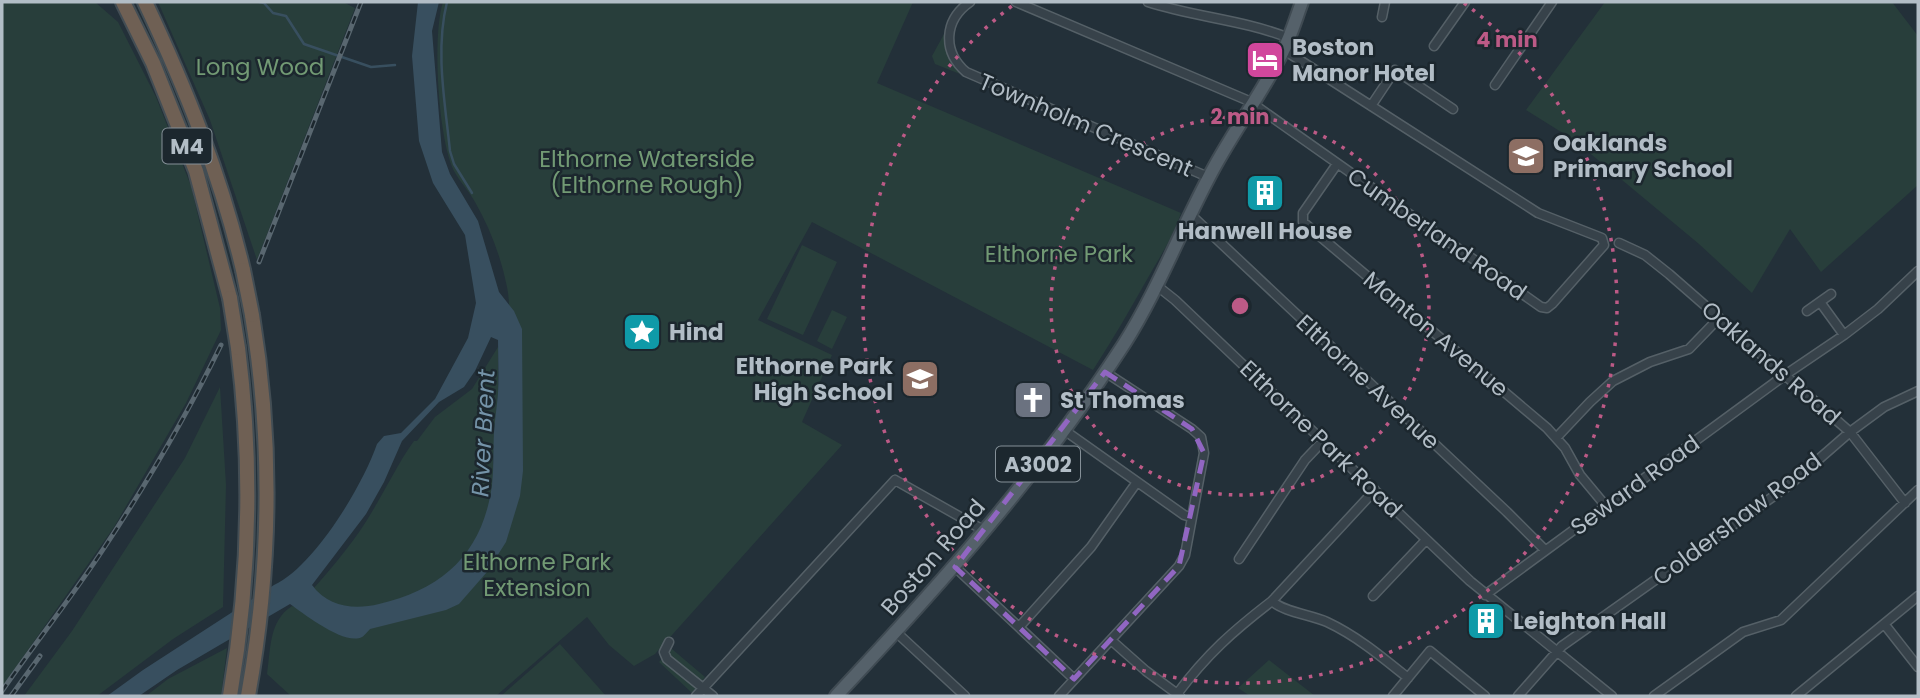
<svg xmlns="http://www.w3.org/2000/svg" width="1920" height="698" viewBox="0 0 1920 698" font-family="Poppins,sans-serif">
<style>
.green{fill:#283e3b}
.water{fill:#384f5f;fill-rule:evenodd}
.lines{fill:none;stroke-linecap:round;stroke-linejoin:round}
.stream{stroke:#384f5f;stroke-width:2.5}
.minor-casing{stroke:#556067;stroke-width:11}
.primary-casing{stroke:#404b53;stroke-width:16}
.motorway-casing{stroke:#424d54;stroke-width:18}
.minor{stroke:#37424a;stroke-width:8}
.primary{stroke:#55616a;stroke-width:12}
.motorway{stroke:#6f6054;stroke-width:14}
.rail-casing{stroke:#596770;stroke-width:5}
.rail{stroke:#1c272e;stroke-width:2.5;stroke-dasharray:8;stroke-linecap:butt}
.motorway-bridge-casing{stroke:#424d54;stroke-width:18;stroke-linecap:butt}
.motorway-bridge{stroke:#6f6054;stroke-width:14}
.marked{fill:none;stroke:#9166c2;stroke-width:5;stroke-dasharray:14 9;stroke-linejoin:round}
.ring{fill:none;stroke:#bc5a86;stroke-width:3.5;stroke-dasharray:3.5 7}
.labels{text-anchor:middle;dominant-baseline:central;stroke-width:5;stroke-linejoin:round;paint-order:stroke}
.shield{fill:#1c272e;stroke:#859098;stroke-width:2}
.shield-label{font-size:21px;font-weight:bold;fill:#b2bdc6}
.poi-label{font-size:23px;font-weight:bold;fill:#b2bdc6;stroke:#1c272e;text-anchor:start}
.park-label{font-size:23px;fill:#729a74;stroke:#1c272e}
.street-label{font-size:23px;fill:#b2bdc6;stroke:#1c272e}
.water-label{font-size:24px;font-style:italic;fill:#7493a8;stroke:#1c272e}
.centre{fill:#bc5a86;stroke:#1c272e;stroke-width:3.5}
.ring-label{font-size:21px;text-anchor:middle;font-weight:bold;fill:#bc5a86;stroke:#1c272e;stroke-width:5;stroke-linejoin:round;paint-order:stroke}
</style>
<rect width="100%" height="100%" fill="#233039"/>
<path class="green" d="M2,2H95L118,22L156,97L191,186L220,308L221,330L186,403L114,527L2,687Z
M158,2H343L355,8L257,260L210,120Z
M443,2H913L877,83L1181,213C1172,239 1162,253 1149,276C1131,308 1113,339 1093,370L812,222L758,320L832,355L802,422L842,445L655,654L634,666L609,645L587,617L496,696H291L267,674C271,647 269,621 292,606L295,607L316,590L314,588C335,564 357,538 373,510C387,487 398,463 414,441H417L435,417L472,389L498,347V394L493,464L508,469C508,428 508,387 508,345C508,327 511,305 507,287C501,257 490,228 475,202C469,191 460,182 454,171C438,139 432,35 443,2Z
M1605,2H1892L1918,36V185L1821,272L1790,229L1752,293L1699,244L1574,140L1526,110Z
M944,34C945,50 949,61 960,74L935,64L932,56Z
M802,245L837,262L803,335L767,319Z
M832,310L847,317L832,349L817,341Z
M220,387L226,485L223,607L173,639L97,696H24L72,631L185,458Z
M560,644L606,696H501Z
M227,648L221,696H146L168,679Z
M672,649L705,677L692,693L659,662Z
M1269,660L1315,696H1250L1238,688Z"/>
<path class="water" d="M418,2H439L432,31L442,152L450,174L478,221L499,292L514,311L522,329L523,471L520,496L506,542L487,572L459,604L446,610L370,629C369,630 363,637 362,637C345,646 304,614 290,604L177,670L139,696H107L143,670L274,585C314,567 363,485 377,444L384,436L401,433L435,399L468,338L476,303L465,235L433,183L419,141L412,56ZM491,337L498,340C498,358 499,376 498,393C497,406 495,418 494,431C493,449 494,467 492,485C483,552 444,589 379,604C354,610 328,607 312,585L366,514L384,482L402,441L439,402L464,387L475,371Z"/>
<g class="lines">
<path class="stream" d="M259,2L264,3L273,13L286,16L304,44L371,67L395,65
M447,2C435,50 445,102 450,151L454,164L472,193"/>
<g class="minor-casing">
<path id="minor" d="M970,2C944,20 942,51 966,72L1208,177
M1016,2L1249,101L1541,307L1547,308L1552,304L1604,245L1602,238L1538,213L1284,50
M1148,2C1194,17 1244,20 1289,38
M1382,17L1385,2
M1434,46L1465,2
M1495,85L1552,2
M1371,106L1395,70L1453,109
M1337,164L1303,213V222L1547,428L1565,448L1580,475L1605,505
M1191,215L1507,512L1545,550
M1619,243L1645,255L1669,274L1850,432L1905,503
M1156,285L1175,300L1470,581L1612,696
M1820,302L1844,335
M1807,311L1831,294
M1064,430L1184,515L1191,517
M1556,438L1590,402L1613,381L1650,362L1689,349L1719,318
M895,480L985,531
M1239,559L1305,460L1323,441
M955,567L1074,679
M1485,595L1785,375L1844,335L1878,309L1918,271
M1373,596L1426,540
M1272,601L1375,490
M1885,625L1918,667
M1020,626L1091,547L1137,482
M896,632L965,696
M1111,640L1146,671L1180,696
M669,642L664,652L667,659L713,696
M1177,694C1207,654 1233,631 1272,601C1283,612 1312,615 1327,622C1357,636 1382,657 1408,678
M696,696L895,480
M1059,696L1179,566L1185,555L1204,453L1201,437L1192,429L1105,372
M1393,696L1430,651L1485,696
M1518,696L1562,646L1788,486L1850,432L1884,407L1918,391
M1654,696L1743,632L1781,620L1918,490
M1796,696L1918,596"/>
</g>
<g class="primary-casing">
<path id="primary" d="M836,696C940,585 1041,472 1124,344C1157,292 1179,234 1208,179C1230,135 1261,96 1283,51C1291,36 1296,18 1302,2"/>
</g>
<g class="motorway-casing">
<path id="motorway" d="M123,2L153,63L196,171L230,298
M145,2C186,89 221,176 243,270
M230,696C250,580 253,466 238,348
M248,696C271,569 273,442 252,315"/>
</g>
<use href="#minor" class="minor"/>
<use href="#primary" class="primary"/>
<use href="#motorway" class="motorway"/>
<g class="rail-casing">
<path id="rail" d="M259,262L361,2
M2,691C35,643 72,597 104,548C147,483 187,415 221,345
M11,696L40,656"/>
</g>
<use href="#rail" class="rail"/>
<g class="motorway-bridge-casing">
<path id="motorway-bridge" d="M243,270L252,315
M230,298L238,348"/>
</g>
<use href="#motorway-bridge" class="motorway-bridge"/>
</g>
<path class="marked" d="M1105,372L1192,429L1204,453L1179,566L1074,679L955,567Z"/>
<g class="ring">
<circle cx="1240" cy="306" r="189"/>
<path d="M1464 3A377 377 0 1 1 1016 3"/>
</g>
<defs>
<g id="hotel-square" transform="scale(2.0125)"><rect x="-9" y="-9" width="18" height="18" rx="4" fill="#d1479c" stroke="#1c272e"/><path d="M-6-4.5h1.5V1H6V5H4.5V3h-9V5H-6ZM-4 0a1.8 1.8 0 1 1 3.6 0ZM.5 0V-2.5h3Q6-2.5 6 0Z" fill="#fff"/></g>
<g id="school-square" transform="scale(2.0125)"><rect x="-9" y="-9" width="18" height="18" rx="4" fill="#8d6e63" stroke="#1c272e"/><path d="M0-5L7-2L0 1L-7-2ZM-4 1L0 2.5L4 1V4Q0 6-4 4Z" fill="#fff"/></g>
<g id="building-square" transform="scale(2.0125)"><rect x="-9" y="-9" width="18" height="18" rx="4" fill="#0f9aa8" stroke="#1c272e"/><path d="M-4-6H4V6H1V3H-1V6H-4ZM-2.5-4.3h1.7v1.8h-1.7ZM.8-4.3h1.7v1.8H.8ZM-2.5-1h1.7V.8h-1.7ZM.8-1h1.7V.8H.8Z" fill="#fff"/></g>
<g id="sight-square" transform="scale(2.0125)"><rect x="-9" y="-9" width="18" height="18" rx="4" fill="#0f9aa8" stroke="#1c272e"/><path d="M0-6L1.8-2.2L6-1.7L2.9 1.2L3.7 5.4L0 3.3L-3.7 5.4L-2.9 1.2L-6-1.7L-1.8-2.2Z" fill="#fff"/></g>
<g id="church-square" transform="scale(2.0125)"><rect x="-9" y="-9" width="18" height="18" rx="4" fill="#6b7280" stroke="#1c272e"/><path d="M-1.2-6h2.4v3.5h3.3v2.4h-3.3V6h-2.4V-.1h-3.3v-2.4h3.3Z" fill="#fff"/></g>
</defs>
<g fill-rule="evenodd">
<use href="#hotel-square" x="1265" y="60"/>
<use href="#school-square" x="1526" y="156"/>
<use href="#building-square" x="1265" y="193"/>
<use href="#sight-square" x="642" y="332"/>
<use href="#school-square" x="920" y="379"/>
<use href="#church-square" x="1033" y="400"/>
<use href="#building-square" x="1486" y="621"/>
</g>
<g class="labels">
<g class="shield">
<rect x="162.5" y="128.5" width="49" height="35" rx="5"/>
<rect x="996" y="446.5" width="84" height="35" rx="5"/>
</g>
<g class="shield-label">
<text x="187" y="146">M4</text>
<text x="1038" y="464">A3002</text>
</g>
<g class="poi-label">
<text x="1292" y="47">Boston<tspan x="1292" dy="26">Manor Hotel</tspan></text>
<text x="1553" y="143">Oaklands<tspan x="1553" dy="26">Primary School</tspan></text>
<text x="1265" y="231" text-anchor="middle">Hanwell House</text>
<text x="669" y="332">Hind</text>
<text x="893" y="366" text-anchor="end">Elthorne Park<tspan x="893" dy="26">High School</tspan></text>
<text x="1060" y="400">St Thomas</text>
<text x="1513" y="621">Leighton Hall</text>
</g>
<g class="park-label">
<text x="260" y="67">Long Wood</text>
<text x="647" y="159">Elthorne Waterside<tspan x="647" dy="26">(Elthorne Rough)</tspan></text>
<text x="1059" y="254">Elthorne Park</text>
<text x="537" y="562">Elthorne Park<tspan x="537" dy="26">Extension</tspan></text>
</g>
<g class="street-label">
<text transform="translate(1086 125) rotate(23)">Townholm Crescent</text>
<text transform="translate(1437 234) rotate(35)">Cumberland Road</text>
<text transform="translate(1436 334) rotate(40)">Manton Avenue</text>
<text transform="translate(1771 363) rotate(41)">Oaklands Road</text>
<text transform="translate(1368 382) rotate(43)">Elthorne Avenue</text>
<text transform="translate(1321 439) rotate(44)">Elthorne Park Road</text>
<text transform="translate(1635 485) rotate(-36)">Seward Road</text>
<text transform="translate(1737 519) rotate(-37)">Coldershaw Road</text>
<text transform="translate(933 557) rotate(-49)">Boston Road</text>
</g>
<g class="water-label">
<text transform="translate(483 433) rotate(-87)">River Brent</text>
</g>
</g>
<circle cx="1240" cy="306" r="10" class="centre"/>
<g class="ring-label">
<text x="1507" y="47">4 min</text>
<text x="1240" y="124">2 min</text>
</g>
<rect width="1920" height="698" fill="none" stroke="#b2bdc6" stroke-width="7"/>
</svg>
